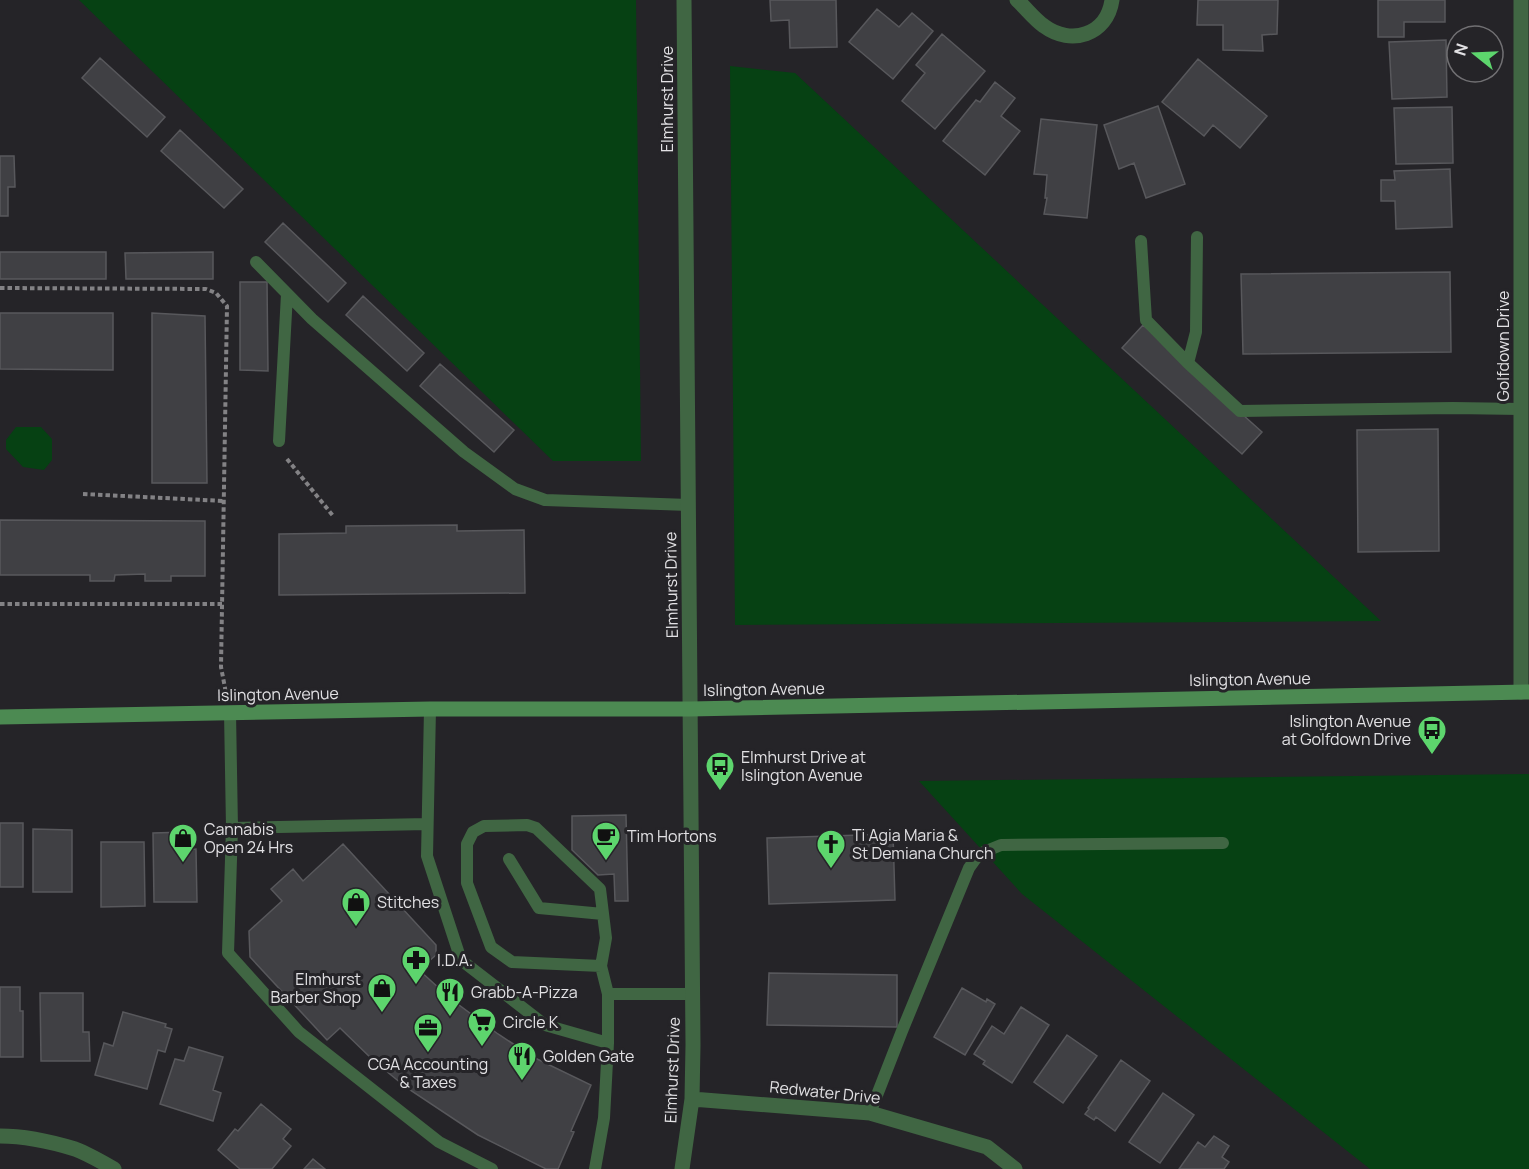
<svg xmlns="http://www.w3.org/2000/svg" width="1529" height="1169" viewBox="0 0 1529 1169" font-family="Manrope,sans-serif">
<style>
.green{fill:#064113}
.building{fill:#404044;stroke:#58585c;stroke-width:1.5}
.lines{fill:none;stroke-linecap:round;stroke-linejoin:round}
.path{stroke:#838285;stroke-width:4;stroke-dasharray:4.5 3;stroke-linecap:butt}
.service{stroke:#406643;stroke-width:12}
.minor{stroke:#406643;stroke-width:15}
.secondary{stroke:#4c8a52;stroke-width:15}
.labels{text-anchor:middle;dominant-baseline:central;stroke-width:6;stroke-linejoin:round;paint-order:stroke}
.street-label{font-size:16px;fill:#e2e1e4;stroke:#252428}
.poi-label{font-size:16px;fill:#e2e1e4;stroke:#252428;text-anchor:start}
</style>
<rect width="100%" height="100%" fill="#252428"/>
<path class="green" d="M79,0H636L641,461H553Z
M730,66L795,73L1381,621L735,625Z
M16,427H41L52,439V460L44,470L23,467L6,449V440Z
M1529,774V1169H1370L1022,894L919,781Z"/>
<path class="building" d="M770,0H836L837,47L790,48L789,20L771,21Z
M1198,0H1278L1277,34L1262,35L1263,51L1223,50V25H1197Z
M1378,0H1445V22H1404V37H1378Z
M877,9L899,27L912,13L933,31L893,79L849,42Z
M942,34L985,71L935,129L902,101L925,73L916,65Z
M1446,40L1447,97L1392,99L1389,42Z
M100,58L165,117L147,137L82,78Z
M1198,59L1267,116L1240,148L1213,125L1204,136L1162,102Z
M995,82L1015,98L1001,116L1020,131L985,175L943,141L976,100L980,102Z
M1158,106L1185,184L1146,198L1134,163L1119,169L1104,125Z
M1452,107L1453,163L1396,164L1394,108Z
M1041,119L1097,125L1087,218L1044,214L1047,198H1045L1047,175L1034,174Z
M180,130L243,189L224,208L161,151Z
M0,156H14L15,187H8V216H0Z
M1450,169L1452,227L1396,229L1395,201H1381V180H1395L1394,171Z
M283,223L346,283L328,302L265,242Z
M0,252H106V279H0Z
M213,252V279H126L125,253Z
M1450,272L1451,352L1243,354L1241,274Z
M240,282H267L268,371L240,370Z
M363,296L424,353L407,371L346,315Z
M0,313H113V370L0,369Z
M152,313L205,316L207,483H152Z
M1143,325L1262,432L1242,454L1122,348Z
M440,364L514,430L494,452L420,386Z
M1438,429L1439,551L1358,552L1357,430Z
M0,520L205,521V576H171V581H145V574L115,575L114,581H90V575H0Z
M457,525V531L524,530L525,593L279,595V534L346,533V526Z
M626,815L628,901H615L614,874L598,875L572,850V816Z
M0,823H23V887H0Z
M33,829L72,830V892H33Z
M186,832V850L196,849L197,902H154L153,833Z
M893,834L895,900L769,904L767,838Z
M101,842H144L145,906L101,907Z
M343,844L436,945V955L419,970L451,999L498,1034L535,1058L591,1085L571,1131L574,1132L558,1169H546L478,1135L407,1088L375,1062L340,1028L327,1040L250,957L249,931L282,901L271,889L293,869L303,881Z
M769,973L897,975V1027L767,1025Z
M0,987H20V1011H23V1057H0Z
M962,988L986,1002L987,999L995,1004L965,1055L934,1037Z
M40,993H83V1032H89L90,1061H41Z
M1021,1007L1049,1025L1012,1083L983,1064L985,1061L974,1054L992,1026L1004,1034Z
M123,1012L166,1024L165,1027L172,1029L165,1052L158,1050L147,1089L95,1075L104,1043L113,1046Z
M1067,1035L1097,1056L1063,1103L1034,1082Z
M189,1047L223,1057L213,1090L221,1093L213,1121L160,1104L175,1059L184,1061Z
M1121,1060L1150,1081L1115,1131L1096,1117L1094,1120L1085,1114L1089,1109L1088,1108Z
M1163,1093L1194,1115L1160,1163L1129,1142Z
M261,1104L291,1129L283,1139L291,1146L272,1169H240L218,1150L235,1129L238,1131Z
M1214,1136L1229,1146L1222,1157L1229,1162L1224,1169H1179L1198,1142L1205,1147Z
M313,1159L325,1169H304Z"/>
<g class="lines">
<path class="path" d="M0,288L206,289L216,293L227,306L221,667L226,693
M287,459L334,517
M83,494L223,501
M0,604H222"/>
<path class="service" d="M1197,237L1196,332L1188,363L1240,411L1453,408L1521,409
M1141,241L1146,320L1188,363
M256,262L312,319L464,452L515,489L545,500L689,505
M279,441L287,294
M430,709L427,856L461,960L545,1025L608,1043
M230,712L232,828
M427,824L232,828L228,953L299,1032L439,1142L492,1169
M509,859L539,908L603,914
M608,994H693
M870,1113L902,1031L969,868L979,854L1001,845L1223,843
M595,1169L604,1118L608,1043V994L601,966L606,938L600,889L536,828L527,825L484,826L473,832L467,844V883L491,947L512,962L601,966"/>
<path class="minor" d="M1017,0C1026,8 1034,19 1044,26C1071,46 1107,35 1112,0
M1521,0V692
M692,1099L870,1113L987,1147L1015,1169
M0,1136C24,1136 52,1142 75,1149C88,1154 102,1162 114,1169
M682,1169L692,1099L693,1045L684,0"/>
<path class="secondary" d="M0,717L430,709H690L1529,692"/>
</g>
<defs>
<g id="bus-pin" transform="scale(1.5)"><path d="M0 17L-7.5 6A9.5 9.5 0 1 1 7.5 6Z" fill="#5dd56d" stroke="#252428"/><path d="M-5-6H5V4H4V6H2V4H-2V6H-4V4H-5ZM-3.5-4V0h7V-4ZM-3.5 1.2v1.5H-2V1.2ZM2 1.2v1.5H3.5V1.2Z" fill="#111"/></g>
<g id="cafe-pin" transform="scale(1.5)"><path d="M0 17L-7.5 6A9.5 9.5 0 1 1 7.5 6Z" fill="#5dd56d" stroke="#252428"/><path d="M-5.5-4.5H6V0H3Q3 3.5 0 3.5H-2.5Q-5.5 3.5-5.5 0ZM3-3.2v2h1.7v-2ZM-6 4.5H4V6H-6Z" fill="#111"/></g>
<g id="shop-pin" transform="scale(1.5)"><path d="M0 17L-7.5 6A9.5 9.5 0 1 1 7.5 6Z" fill="#5dd56d" stroke="#252428"/><path d="M-5-2.5h2.3a2.7 3.5 0 0 1 5.4 0H5L5.5 6h-11ZM-1.5-2.5h3a1.5 2.3 0 0 0-3 0Z" fill="#111"/></g>
<g id="church-pin" transform="scale(1.5)"><path d="M0 17L-7.5 6A9.5 9.5 0 1 1 7.5 6Z" fill="#5dd56d" stroke="#252428"/><path d="M-1.2-6h2.4v3.5h3.3v2.4h-3.3V6h-2.4V-.1h-3.3v-2.4h3.3Z" fill="#111"/></g>
<g id="pharmacy-pin" transform="scale(1.5)"><path d="M0 17L-7.5 6A9.5 9.5 0 1 1 7.5 6Z" fill="#5dd56d" stroke="#252428"/><path d="M-2-6h4v4h4v4h-4v4h-4v-4h-4v-4h4Z" fill="#111"/></g>
<g id="restaurant-pin" transform="scale(1.5)"><path d="M0 17L-7.5 6A9.5 9.5 0 1 1 7.5 6Z" fill="#5dd56d" stroke="#252428"/><path d="M-5-6h1v4h1v-4h1v4h1v-4h1v5L-1.5 .5V6h-2V.5L-5-1ZM5-6V6H3V1.5H1.5Q1.5-4 5-6Z" fill="#111"/></g>
<g id="supermarket-pin" transform="scale(1.5)"><path d="M0 17L-7.5 6A9.5 9.5 0 1 1 7.5 6Z" fill="#5dd56d" stroke="#252428"/><path d="M-6-5.5h2.5l.6 2H6L4.5 2H-2.5L-4.4-4H-6ZM-1.5 3.2a1.3 1.3 0 1 0 .1 0ZM3 3.2a1.3 1.3 0 1 0 .1 0Z" fill="#111"/></g>
<g id="office-pin" transform="scale(1.5)"><path d="M0 17L-7.5 6A9.5 9.5 0 1 1 7.5 6Z" fill="#5dd56d" stroke="#252428"/><path d="M-6-3h4V-5.5h4V-3h4V5H-6ZM-1-4.5V-3h2v-1.5ZM-6 0V1H6V0Z" fill="#111"/></g>
</defs>
<g fill-rule="evenodd">
<use href="#bus-pin" x="1432" y="730"/>
<use href="#bus-pin" x="720" y="766"/>
<use href="#cafe-pin" x="606" y="836"/>
<use href="#shop-pin" x="183" y="838"/>
<use href="#church-pin" x="831" y="844"/>
<use href="#shop-pin" x="356" y="902"/>
<use href="#pharmacy-pin" x="416" y="960"/>
<use href="#shop-pin" x="382" y="988"/>
<use href="#restaurant-pin" x="450" y="992"/>
<use href="#supermarket-pin" x="482" y="1022"/>
<use href="#office-pin" x="428" y="1028"/>
<use href="#restaurant-pin" x="522" y="1056"/>
</g>
<g class="labels">
<g class="street-label">
<text transform="translate(667 99) rotate(-90)">Elmhurst Drive</text>
<text transform="translate(1503 346) rotate(-90)">Golfdown Drive</text>
<text transform="translate(671 585) rotate(-91)">Elmhurst Drive</text>
<text transform="translate(1250 679) rotate(-1)">Islington Avenue</text>
<text transform="translate(764 689) rotate(-1)">Islington Avenue</text>
<text transform="translate(278 694) rotate(-1)">Islington Avenue</text>
<text transform="translate(672 1070) rotate(-88)">Elmhurst Drive</text>
<text transform="translate(825 1092) rotate(6)">Redwater Drive</text>
</g>
<g class="poi-label">
<text x="1411" y="721" text-anchor="end">Islington Avenue<tspan x="1411" dy="18">at Golfdown Drive</tspan></text>
<text x="741" y="757">Elmhurst Drive at<tspan x="741" dy="18">Islington Avenue</tspan></text>
<text x="204" y="829">Cannabis<tspan x="204" dy="18">Open 24 Hrs</tspan></text>
<text x="852" y="835">Ti Agia Maria &amp;<tspan x="852" dy="18">St Demiana Church</tspan></text>
<text x="627" y="836">Tim Hortons</text>
<text x="377" y="902">Stitches</text>
<text x="437" y="960">I.D.A.</text>
<text x="361" y="979" text-anchor="end">Elmhurst<tspan x="361" dy="18">Barber Shop</tspan></text>
<text x="471" y="992">Grabb-A-Pizza</text>
<text x="503" y="1022">Circle K</text>
<text x="543" y="1056">Golden Gate</text>
<text x="428" y="1064" text-anchor="middle">CGA Accounting<tspan x="428" dy="18">&amp; Taxes</tspan></text>
</g>
</g>
<g transform="translate(1475 54) rotate(288)"><circle r="28" fill="#252428" stroke="#717073" stroke-width="1.5"/>
<path d="M0-4.5L10 22L0 15L-10 22Z" fill="#5dd56d"/>
<text y="-9" font-size="16" font-weight="bold" text-anchor="middle" fill="#e2e1e4">N</text>
</g>
</svg>
